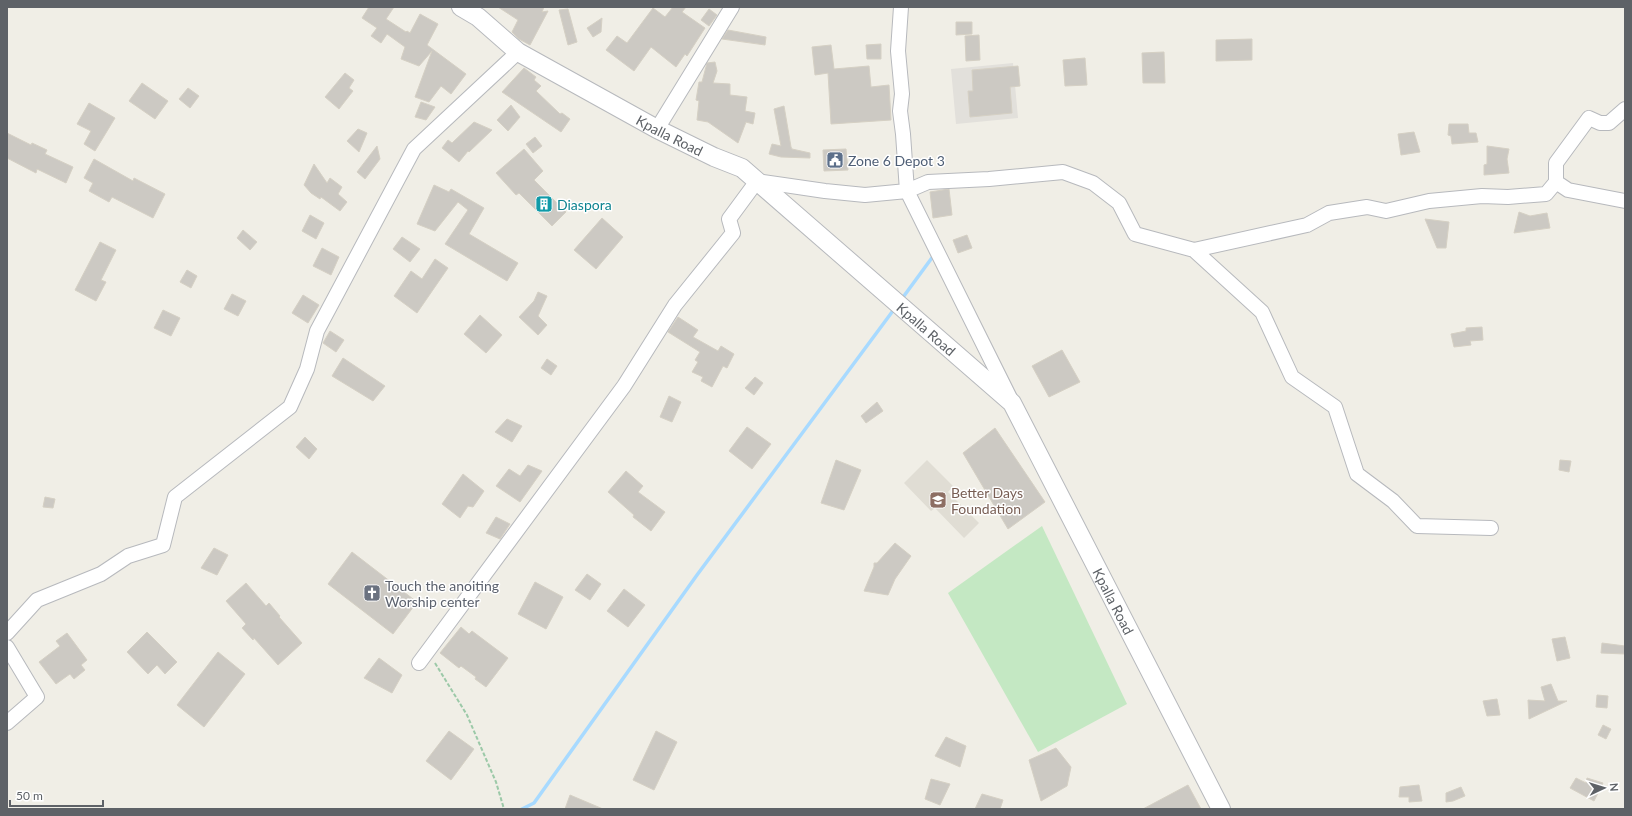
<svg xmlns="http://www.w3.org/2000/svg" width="1632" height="816" viewBox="0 0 1632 816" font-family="Lato,sans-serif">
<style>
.industrial{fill:#e2e0db}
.education{fill:#e0ddd4}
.green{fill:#c4e8c3}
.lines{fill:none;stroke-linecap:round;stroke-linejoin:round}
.stream{stroke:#a8daff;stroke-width:3.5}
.building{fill:#ccc9c3;stroke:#d5d0c4}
.minor-casing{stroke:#b7b9bd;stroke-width:16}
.tertiary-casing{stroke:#b7b9bd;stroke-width:20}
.path{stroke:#9cc9a8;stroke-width:2;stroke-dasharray:4 2;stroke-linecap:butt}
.minor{stroke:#fff;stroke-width:14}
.tertiary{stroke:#fff;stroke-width:18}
.labels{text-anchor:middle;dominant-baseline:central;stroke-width:3;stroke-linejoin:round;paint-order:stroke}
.street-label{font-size:14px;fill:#5e6267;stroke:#fff}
.service-label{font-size:14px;fill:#4e5e75;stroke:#fff;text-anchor:start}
.culture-label{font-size:14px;fill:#0d838f;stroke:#fff;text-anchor:start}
.education-label{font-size:14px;fill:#785e54;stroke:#fff;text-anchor:start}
.worship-label{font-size:14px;fill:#5b616d;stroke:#fff;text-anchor:start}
</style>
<rect width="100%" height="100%" fill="#f0eee6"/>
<path class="industrial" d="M1013,63L1018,118L956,124L951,69Z"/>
<path class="education" d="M927,460L953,486L948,492L979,523L964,538L935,508L931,511L904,483Z"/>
<path class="green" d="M1042,526L1127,704L1038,752L948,593Z"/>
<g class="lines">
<path class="stream" d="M901,300L934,255
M522,809L534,803L697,575L895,308"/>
</g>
<path class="building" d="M369,7H394L386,19L406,32L407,31L410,33L420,14L438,24L427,45L466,74L451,94L441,86L429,102L415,97L432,51L419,66L401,59L405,47L387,34L381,43L371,36L377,28L362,18Z
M498,7H544L542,12L548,11L530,45L519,39L512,32L518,20Z
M673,7H686L682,12L705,28L687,56L685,54L676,67L651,47L634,71L606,50L617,36L627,43L653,8L665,17Z
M568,9L577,42L568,45L559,10Z
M709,9L717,15L709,26L701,20Z
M602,18L601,32L593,37L587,28Z
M956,22H972V34L956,35Z
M728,30L766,37L765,45L722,39Z
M979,35L980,60L966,61L965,36Z
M1252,39V60L1216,61V40Z
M881,44V59H867L866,45Z
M831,45L834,69L869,66L871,87L889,85L891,120L831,124L828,73L815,75L812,47Z
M1164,52L1165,83H1143L1142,53Z
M1085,58L1087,85L1065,86L1063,60Z
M715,62L717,71L713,83L730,84V95L747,97L745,111L755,113L753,124L746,122L738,143L708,122L697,120L699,101L696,100L699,82H702L707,63Z
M1018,66L1020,86L1010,87L1012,113L970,117L968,91H973L972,70Z
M524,68L536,77L534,80L541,86L536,91L560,114L562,113L570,119L561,132L502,92Z
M345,73L354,80L349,88L353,91L339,109L325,97Z
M142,83L168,101L155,119L129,101Z
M188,88L199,96L190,108L179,99Z
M421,102L435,107L426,120L415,117Z
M89,103L115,118L95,151L84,144L91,131L77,124Z
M511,105L520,117L508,131L497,120Z
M784,106L791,147L792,149L810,153V158L781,157L769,154L772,144L781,146L774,109Z
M474,122L492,130L469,152L468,151L459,162L442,148L448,140L452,143Z
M1449,124H1468L1469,133H1476L1478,142L1452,144L1451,136L1448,135Z
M358,129L367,133L359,152L347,141Z
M1414,132L1420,152L1401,155L1398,134Z
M7,133L31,145L32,143L47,150L45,154L73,167L66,183L37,169L36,173L7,158Z
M535,137L542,146L533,153L526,144Z
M377,146L380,159L365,179L357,172Z
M1487,146L1509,149L1507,159L1509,173L1484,175V165L1487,164Z
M524,149L543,171L534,180L566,212L552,226L519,193L516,195L496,173Z
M846,149L848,170L824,171L823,150Z
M94,159L133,181L134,178L165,194L153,218L112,197L109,202L89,191L93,183L84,178Z
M314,164L327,183L330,178L342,187L338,194L347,202L340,211L321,197L320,199L311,193L304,185Z
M434,185L449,192L451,189L484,208L469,234L518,263L507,281L445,244L468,210L458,202L435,231L417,224Z
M949,189L952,215L933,218L930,192Z
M1519,212L1530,216L1547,213L1550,228L1514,233Z
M310,215L324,223L316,239L302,231Z
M602,218L623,237L596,269L574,250Z
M1425,219L1449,222L1446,248H1437Z
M243,230L257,242L250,250L237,238Z
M967,235L972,248L958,253L953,240Z
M402,237L420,249L410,262L393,249Z
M100,242L116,250L101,280L106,282L96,301L75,290Z
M322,248L339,257L331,275L313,266Z
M435,259L448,268L417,313L394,296L411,271L422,279Z
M187,270L197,276L191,288L180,282Z
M538,292L547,296L538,316L547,325L538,335L519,317L534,301Z
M232,294L246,301L238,316L224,309Z
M303,295L319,305L308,323L292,313Z
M163,310L180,318L171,336L154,328Z
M480,315L502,335L486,353L464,334Z
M678,317L698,330L693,337L718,351L721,346L734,354L727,368L723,366L712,387L701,381L703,377L692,372L698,362L695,360L700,352L668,332Z
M1482,327L1483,340L1470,341L1471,345L1454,347L1451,334L1466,331V328Z
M330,331L344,340L336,352L323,343Z
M1062,350L1080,382L1049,397L1032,366Z
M343,358L385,386L373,401L332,376Z
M547,359L557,366L551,375L541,368Z
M755,377L763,383L754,395L745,388Z
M669,396L681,402L672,422L660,417Z
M877,402L883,411L866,423L861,416Z
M507,419L522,426L512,442L495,432Z
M747,427L771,444L752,469L729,451Z
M995,428L1045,502L1008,529L963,453Z
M305,437L317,449L309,459L296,447Z
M836,460L861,470L844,510L821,503Z
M1560,460L1571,461L1569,472L1559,470Z
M528,465L542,471L520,502L496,486L509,469L520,476Z
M626,471L643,486L638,492L665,512L651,531L633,517L634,515L608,492Z
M463,474L484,491L473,507L468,506L460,518L442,504Z
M45,497L55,499L53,508L43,507Z
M496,517L510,524L500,539L486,533Z
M895,543L911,556L895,579L888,595L864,591L874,567V563H877Z
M214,548L228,555L217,575L201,568Z
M352,552L417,602L393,634L328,584Z
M587,574L601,584L590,600L575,590Z
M535,582L563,597L546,629L518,614Z
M246,583L266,606L269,603L280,616L279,617L302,643L278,665L254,638L253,640L242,628L246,624L226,601Z
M624,589L645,605L628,627L607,611Z
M461,627L469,634L472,631L508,658L486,687L475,679L476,677L461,666L459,668L440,653Z
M147,632L177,662L165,674L157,665L148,674L127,652Z
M67,633L87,660L81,665L85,670L74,679L70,674L56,684L39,662L60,646L56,641Z
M1565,637L1570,658L1557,661L1552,639Z
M1602,643L1625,646V654L1601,653Z
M218,652L245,674L204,727L177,705Z
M379,658L402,675L392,693L364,678Z
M1551,684L1558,701H1567L1529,719L1528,700L1545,701L1541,687Z
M1597,695L1608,696L1607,708L1596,707Z
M1497,699L1500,715L1487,716L1483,701Z
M1603,725L1611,729L1606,739L1598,735Z
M449,731L474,749L451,780L426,761Z
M656,731L677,742L654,790L633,780Z
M946,737L966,746L960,767L935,756Z
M1056,748L1071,767L1067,786L1041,801L1029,760Z
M1576,778L1586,783L1587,778L1603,783L1594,801L1570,788Z
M931,779L950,784L940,805L925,799Z
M1188,785L1201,809H1143Z
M1419,785L1422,801L1409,802V797H1399L1400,787Z
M1461,787L1465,796L1453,801L1446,802V793Z
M982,794L1003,800L1000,809H975Z
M570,795L603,809H565Z"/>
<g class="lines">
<g class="minor-casing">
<path id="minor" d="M901,7L898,51L902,94L900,111L903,134L907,191L1011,400
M657,129L732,7
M1556,182L1568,190L1625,201
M1491,528L1417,526L1393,501L1357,474L1335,407L1292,377L1262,312L1194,250L1307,225L1329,213L1367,207L1386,211L1429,201L1482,196L1508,197L1546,194L1556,182V163L1589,118L1600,123H1609L1625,109
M7,633L37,600L101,574L128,556L163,545L175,497L290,407L307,369L317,331L414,149L518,52
M7,647L37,697L7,723
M419,663L624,386L675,305L733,233L729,219L757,181L825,191L865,195L907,191L928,182L989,179L1063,172L1093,183L1119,203L1135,234L1194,250"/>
</g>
<g class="tertiary-casing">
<g id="tertiary">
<path id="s1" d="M461,7L478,17L518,52L657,129L714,157L742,168L1012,403L1221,809"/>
</g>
</g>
<path class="path" d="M435,663L467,715L496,782L504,809"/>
<use href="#minor" class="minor"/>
<use href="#tertiary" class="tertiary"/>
</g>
<defs>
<g id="civic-square" transform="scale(0.9)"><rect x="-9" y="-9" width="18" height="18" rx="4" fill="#5c6f8a" stroke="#fff"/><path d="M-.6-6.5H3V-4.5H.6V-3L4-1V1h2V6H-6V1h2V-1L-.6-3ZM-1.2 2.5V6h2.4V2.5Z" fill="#fff"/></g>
<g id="building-square" transform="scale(0.9)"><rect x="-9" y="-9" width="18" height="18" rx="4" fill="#0f9aa8" stroke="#fff"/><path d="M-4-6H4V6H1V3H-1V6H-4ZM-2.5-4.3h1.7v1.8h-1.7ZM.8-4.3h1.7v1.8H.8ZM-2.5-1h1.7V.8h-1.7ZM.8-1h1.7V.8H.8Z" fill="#fff"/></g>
<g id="school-square" transform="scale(0.9)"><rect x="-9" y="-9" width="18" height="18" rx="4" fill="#8d6e63" stroke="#fff"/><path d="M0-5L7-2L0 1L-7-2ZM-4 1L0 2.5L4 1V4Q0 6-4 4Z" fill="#fff"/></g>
<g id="church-square" transform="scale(0.9)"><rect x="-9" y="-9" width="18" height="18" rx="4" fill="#6b7280" stroke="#fff"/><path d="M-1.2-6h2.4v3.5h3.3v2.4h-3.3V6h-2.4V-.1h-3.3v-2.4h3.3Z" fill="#fff"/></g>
</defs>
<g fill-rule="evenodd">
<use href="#civic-square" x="835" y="160"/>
<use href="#building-square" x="544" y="204"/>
<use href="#school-square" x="938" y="500"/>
<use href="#church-square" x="372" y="593"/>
</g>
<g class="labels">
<g class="street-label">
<text stroke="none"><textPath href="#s1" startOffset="246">Kpalla Road</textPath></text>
<text stroke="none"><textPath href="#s1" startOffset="570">Kpalla Road</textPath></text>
<text stroke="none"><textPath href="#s1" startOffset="906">Kpalla Road</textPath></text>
</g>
<g class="service-label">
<text x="848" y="160">Zone 6 Depot 3</text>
</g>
<g class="culture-label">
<text x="557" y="204">Diaspora</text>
</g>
<g class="education-label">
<text x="951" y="492">Better Days<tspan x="951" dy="16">Foundation</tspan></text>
</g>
<g class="worship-label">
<text x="385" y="585">Touch the anoiting<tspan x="385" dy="16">Worship center</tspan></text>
</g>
</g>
<rect width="1632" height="816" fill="none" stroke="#5e6267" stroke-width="16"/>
<g transform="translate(1604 788) rotate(86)" stroke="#ffffff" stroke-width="3" paint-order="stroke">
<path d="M0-3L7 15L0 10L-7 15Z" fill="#5e6267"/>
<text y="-6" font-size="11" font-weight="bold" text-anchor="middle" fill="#5e6267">N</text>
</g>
<path d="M10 800v6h93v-6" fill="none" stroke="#5e6267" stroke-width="2"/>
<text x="16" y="800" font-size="12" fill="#5e6267" stroke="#ffffff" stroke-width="3" paint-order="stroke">50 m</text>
</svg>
